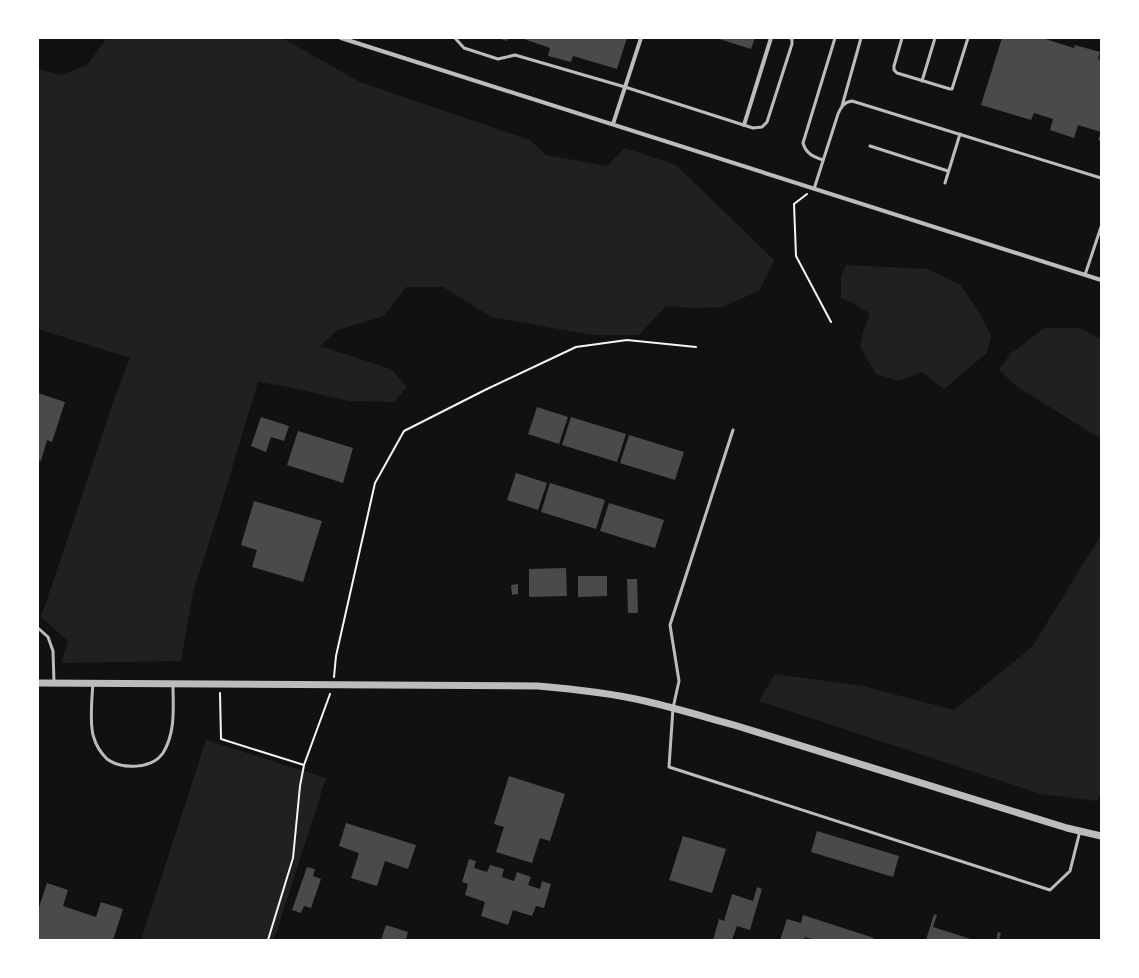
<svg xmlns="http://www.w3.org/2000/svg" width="1139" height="978" viewBox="0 0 1139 978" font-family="'Archivo Narrow',sans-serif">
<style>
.green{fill:#202020}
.building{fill:#4a4a4a}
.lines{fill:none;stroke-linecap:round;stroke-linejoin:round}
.path{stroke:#f5f5f5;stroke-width:2}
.service{stroke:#bcbcbc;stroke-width:3}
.minor{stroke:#bcbcbc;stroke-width:4}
.tertiary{stroke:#bcbcbc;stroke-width:7}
</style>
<rect width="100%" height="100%" fill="#111"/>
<path class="green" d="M107,38H282L360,82L530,140L546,155L607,166L625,148L676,165L774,260L759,291L722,307L694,308L666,306L639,335H593L491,317L443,287H406L384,316L338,330L320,346L391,369L407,387L394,402L349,401L284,386L258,382L224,495L193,593L181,661L61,663L68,641L41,617L115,397L130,358L38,329V69L61,75L87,65Z
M846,265L928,269L961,285L981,316L991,336L987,353L944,389L922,372L899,381L876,374L860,347L864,329L870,314L853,303L841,298V276Z
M1045,328H1080L1101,339V439L1016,386L999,370L1010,354Z
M1101,535V793L1097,801L1041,794L759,701L775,674L863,686L954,710L1032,647Z
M206,740L326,778L274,940H141Z"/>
<path class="building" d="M498,38H508L507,41Z
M521,38H627L617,69L573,56L571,62L548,56L550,48Z
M716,38H755L751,49Z
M1002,38H1042L1074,48L1075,45L1100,52L1098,59L1101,60V141L1098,140L1101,132L1078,125L1074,138L1050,130L1053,119L1034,113L1031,120L981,105Z
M38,393L65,402L52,442L47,440L41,461L38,460Z
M537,407L568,417L559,444L528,434Z
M261,417L289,426L284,441L271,437L266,452L251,446Z
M571,417L626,434L617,462L562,445Z
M298,431L353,448L343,483L287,465Z
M629,435L684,452L675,480L620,463Z
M516,473L547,483L538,510L507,500Z
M550,483L605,500L596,529L541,512Z
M254,501L322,521L303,582L252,567L257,550L241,545Z
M609,503L664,520L655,548L600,531Z
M566,568L567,596L529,597V569Z
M578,576H607V596L578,597Z
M627,579H637L638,613H628Z
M518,584V594L512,595L511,585Z
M509,776L565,794L550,841L540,838L532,863L496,852L504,827L494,824Z
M346,823L416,845L408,869L385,861L377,886L351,878L359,853L339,846Z
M817,831L899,856L893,877L811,852Z
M683,836L726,849L712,893L669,880Z
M469,859L476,861L474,868L487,872L490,865L504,869L502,877L514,881L517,872L531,877L528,885L540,889L542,881L551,884L544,908L536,906L532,916L513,910L508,925L481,916L485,902L465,895L468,884L462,882Z
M307,867L315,869L313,876L321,879L311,908L304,906L301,913L292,910Z
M47,883L68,890L63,906L96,917L101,902L123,909L113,940H38V910Z
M757,887L762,889L750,930L737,926L732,940H713L719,919L724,921L732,894L753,901Z
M934,914L937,915L933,927L974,940H926Z
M803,915L874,938L873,940H815L805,937L804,940H780L787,919L801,923Z
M386,925L408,932L406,940H381Z
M998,932L1001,933L999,940H996Z"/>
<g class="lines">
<path class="path" d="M807,194L794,204L796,256L831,322
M334,677L336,656L375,483L404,431L485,390L576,347L627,340L696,347
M220,693L221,739L304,765L330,694
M268,940L293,858L300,786L304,765"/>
<path class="service" d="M455,38L464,48L498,59L515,55L625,87L753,128L762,127L767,122L792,44V39L790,38
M902,38L894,66V70L897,73L950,89H952L968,38
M922,81L935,38
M842,106L861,38
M870,146L948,171
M823,160C814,157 806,154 803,143L835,38
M945,183L960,134
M814,189L838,114C841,107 844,102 852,101L1101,178
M1085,275L1101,227
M733,430L670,625L679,681L673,708L669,767L1050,890L1070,871L1080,831
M38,628L48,637L53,651L54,683
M93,683C92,697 89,726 94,738C96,745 102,754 107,759C122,770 152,769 163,753C176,732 173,707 173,684"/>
<path class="minor" d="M341,38L1101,280
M613,124L641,38
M744,125L771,38"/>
<path class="tertiary" d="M38,683L538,686C574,689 610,693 645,701C675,708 705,717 734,725L1067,828L1101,836"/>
</g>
<rect width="1139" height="978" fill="none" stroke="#ffffff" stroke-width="78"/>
</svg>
